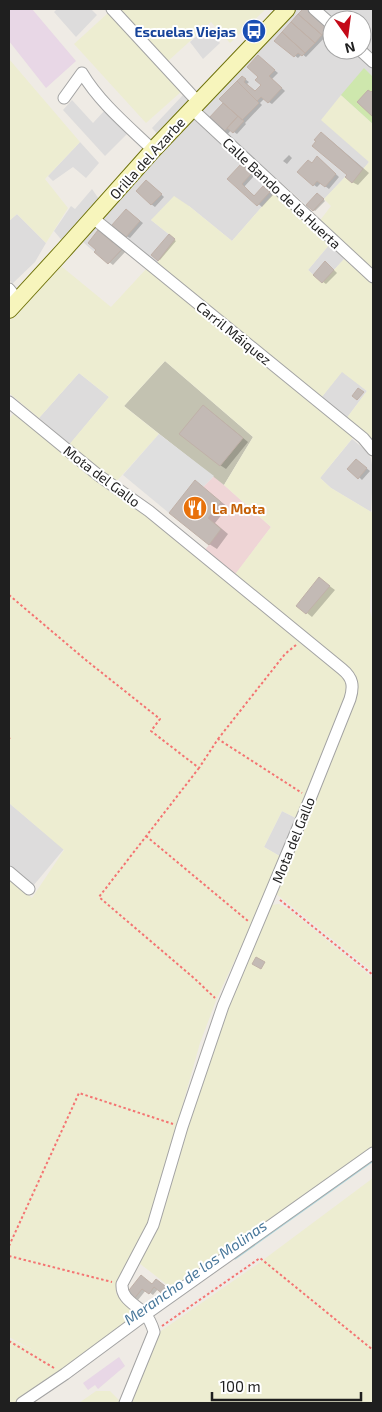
<svg xmlns="http://www.w3.org/2000/svg" width="382" height="1412" viewBox="0 0 382 1412" font-family="'Exo 2',sans-serif">
<style>
.residential{fill:#dddcdc;fill-rule:evenodd}
.commercial{fill:#efd5d6}
.industrial{fill:#e8d7e6}
.construction{fill:#c3c2b1}
.farmland{fill:#ededd1}
.grass{fill:#cee7ad}
.parking{fill:#dfdfdf}
.shadow{fill:#0003}
.lines{fill:none;stroke-linecap:round;stroke-linejoin:round}
.stream{stroke:#a8d3db;stroke-width:3}
.building{fill:#c3bab5;stroke:#c0b1a8}
.street-casing{stroke:#a3a3a3;stroke-width:13}
.secondary-casing{stroke:#6f720a;stroke-width:18}
.path{stroke:#f47472;stroke-width:2;stroke-dasharray:2.5 2.5;stroke-linecap:butt}
.street{stroke:#fff;stroke-width:11}
.secondary{stroke:#f7f5bc;stroke-width:16}
.labels{text-anchor:middle;dominant-baseline:central;stroke-width:4;stroke-linejoin:round;paint-order:stroke}
.transit-label{font-size:14px;font-weight:bold;fill:#164399;stroke:#fff;text-anchor:end}
.street-label{font-size:14px;fill:#1f1f1f;stroke:#fff}
.food-label{font-size:14px;font-weight:bold;fill:#c56008;stroke:#fff;text-anchor:start}
.water-label{font-size:15px;font-style:italic;fill:#49789b;stroke:#fff}
</style>
<rect width="100%" height="100%" fill="#efebe5"/>
<path class="residential" d="M57,9H91L97,15L76,37L54,12Z
M293,9H373V124L341,95L369,162L352,183L345,177L313,211L271,174L267,177L198,110ZM332,20H362V50H332Z
M207,27L220,43L203,59L190,42Z
M183,95L190,103L159,136L152,128Z
M72,100L93,123L105,110L128,133L105,156L63,110Z
M194,117L274,193L232,241L189,206L151,220L175,239L156,264L130,242L108,264L83,242L144,172Z
M80,142L99,163L86,178L73,167L53,181L48,176Z
M92,189L101,202L65,244L54,231L71,206L75,209Z
M17,214L46,243L35,262L12,284L9,279V221Z
M329,245L344,259L322,283L308,270Z
M342,371L367,391L346,419L321,398Z
M79,373L109,397L70,444L39,418Z
M352,439L364,449L371,458L373,472L371,512L331,488L320,478Z
M9,803L64,849L33,886L9,865Z
M282,811L298,819L283,858L264,847Z"/>
<path class="commercial" d="M214,476L271,527L235,575L205,550L221,529L208,518L221,502L203,487Z"/>
<path class="industrial" d="M9,9H32L76,61L46,88L9,41Z
M119,1357L125,1366L98,1389L95,1385L88,1390L83,1383Z"/>
<path class="construction" d="M165,361L253,437L224,485L124,406Z"/>
<path class="farmland" d="M117,9H266L230,43L211,22L167,62Z
M108,13L182,91L146,123L74,44Z
M9,59L80,142L45,179L68,208L46,243L17,214L9,221Z
M341,95L373,124V272L318,223L331,206L324,199L345,177L352,182L369,162L321,120Z
M274,193L329,245L308,270L322,283L344,259L373,284V442L346,419L367,391L342,372L321,398L156,264L175,239L151,220L174,196L189,206L232,241Z
M61,266L111,307L147,268L355,435L320,478L331,488L373,513L370,611L373,623V972L275,893L357,684L233,577L271,527L224,485L253,437L165,361L124,406L159,434L115,483L68,446L109,397L79,373L39,418L9,393V321Z
M14,413L125,498L343,675L349,690L298,819L282,811L264,847L283,858L217,998L200,1043L150,1221L121,1275L116,1294L119,1296L137,1311L136,1318L64,1371L16,1403H9V1339L35,1351L9,1337V879L32,898L64,850L9,803V419Z
M279,904L291,911L373,978V1148L174,1290L139,1263L226,1007L271,905Z
M373,1178V1403H130L158,1333L259,1263Z
M96,1391H110L119,1400L118,1403H79Z"/>
<path class="grass" d="M364,68L373,77V124L341,95Z"/>
<path class="parking" d="M159,434L214,476L203,487L195,481L169,513L123,475Z"/>
<path class="shadow" d="M304,9L308,10L331,31L306,57L302,54L298,58L276,41Z
M332,44V50H338L336,54L329,48Z
M262,59L278,73L272,79L285,91L272,104L264,99L260,103L262,105L245,123L246,124L237,134L231,130L227,135L209,119L225,103L221,99L242,77L249,82L247,84L256,92L262,85L260,77Z
M327,137L369,173L358,185L352,182Z
M289,155L292,158L287,164L283,161Z
M321,160L339,177L329,189L321,183L317,187L314,185L312,164Z
M245,168L254,176L244,187L255,196L267,189L273,195L262,207L229,179Z
M147,181L164,197L155,207L151,204Z
M319,195L325,201L315,211L308,205Z
M129,212L143,223L130,238L126,236Z
M169,236L176,241L160,260L153,255Z
M114,244L126,251L113,265L96,252Z
M329,265L337,273L326,284L323,282Z
M209,410L248,442L226,469L220,465Z
M359,462L370,471L362,480L359,477Z
M195,482L228,507L215,523L228,534L217,549L209,544Z
M320,579L335,590L312,617L307,613Z
M160,1283L172,1292L168,1296L158,1289L153,1295L146,1290L138,1300L128,1293Z"/>
<g class="lines">
<path class="stream" d="M235,1258L373,1160"/>
</g>
<path class="building" d="M303,9H307L328,28L322,35L298,14Z
M298,14L322,35L315,43L291,22Z
M291,22L315,43L305,53L282,32Z
M282,32L305,53L302,56L298,53L294,57L274,41Z
M258,55L275,70L269,76L282,88L268,103L261,97L257,101L237,81L242,76L246,79L244,82L255,91L261,85L255,80L258,77L247,67Z
M237,81L259,103L242,120L219,99Z
M368,90L371,92L373,90V117L357,102Z
M223,103L238,116L222,134L208,119Z
M238,116L244,121L233,133L227,128Z
M321,132L363,169L352,183L345,177L347,175L312,146L316,141L314,140Z
M317,156L336,174L325,187L317,181L313,186L297,172L308,160L312,163Z
M241,164L251,174L242,184L254,196L263,186L270,192L257,206L227,179Z
M146,180L162,194L151,205L136,191Z
M317,193L324,199L313,211L306,205Z
M126,209L140,221L126,237L111,226Z
M98,230L112,242L117,243L123,248L108,264L94,252L96,250L88,243Z
M169,234L175,239L158,261L151,255Z
M325,261L334,270L322,283L313,275Z
M358,388L364,392L357,400L352,396Z
M203,405L243,438L220,466L179,434Z
M356,459L367,468L358,479L347,469Z
M195,480L221,502L208,518L221,529L209,545L169,513Z
M319,577L330,586L306,614L296,606Z
M256,957L265,962L261,969L252,964Z
M141,1275L152,1284L156,1279L169,1289L164,1295L154,1287L149,1294L142,1289L134,1299L126,1294Z"/>
<g class="lines">
<g class="street-casing">
<path id="street" d="M112,9L198,102
M314,9L332,25
M360,50L373,62
M64,98L82,73C100,103 128,126 153,150
M192,109L373,277
M93,218L363,438L373,450
M9,289L18,300
M9,402L98,475L149,511L342,669C353,678 354,686 350,699L310,799L223,1006L182,1127L153,1225L122,1284C121,1299 135,1304 144,1313C149,1318 152,1325 154,1332L125,1403
M9,872L29,889
M22,1403L65,1374L146,1314L373,1153"/>
</g>
<g class="secondary-casing">
<path id="secondary" d="M9,310L63,251L153,150L287,9"/>
</g>
<path class="path" d="M9,595L87,661L160,719L151,731L199,768L218,739L302,793
M9,738L10,739
M218,739L285,654L296,645
M199,768L99,897L195,979L215,998
M146,836L248,921
M280,900L373,975
M9,1246L79,1093L173,1124
M9,1256L112,1282
M162,1326L260,1258L373,1350
M9,1341L54,1368"/>
<use href="#street" class="street"/>
<use href="#secondary" class="secondary"/>
</g>
<defs>
<g id="bus-disc" transform="scale(1.25)"><circle r="9.5" fill="#1a4fb4" stroke="#fff"/><path d="M-5-6H5V4H4V6H2V4H-2V6H-4V4H-5ZM-3.5-4V0h7V-4ZM-3.5 1.2v1.5H-2V1.2ZM2 1.2v1.5H3.5V1.2Z" fill="#fff"/></g>
<g id="restaurant-disc" transform="scale(1.25)"><circle r="9.5" fill="#e8710a" stroke="#fff"/><path d="M-5-6h1v4h1v-4h1v4h1v-4h1v5L-1.5 .5V6h-2V.5L-5-1ZM5-6V6H3V1.5H1.5Q1.5-4 5-6Z" fill="#fff"/></g>
</defs>
<g fill-rule="evenodd">
<use href="#bus-disc" x="254" y="31"/>
<use href="#restaurant-disc" x="195" y="508"/>
</g>
<g class="labels">
<g class="transit-label">
<text x="236" y="31">Escuelas Viejas</text>
</g>
<g class="street-label">
<text transform="translate(147 158) rotate(-48)">Orilla del Azarbe</text>
<text transform="translate(282 193) rotate(43)">Calle Bando de la Huerta</text>
<text transform="translate(234 333) rotate(39)">Carril Máiquez</text>
<text transform="translate(102 476) rotate(37)">Mota del Gallo</text>
<text transform="translate(293 840) rotate(-68)">Mota del Gallo</text>
</g>
<g class="food-label">
<text x="212" y="508">La Mota</text>
</g>
<g class="water-label">
<text transform="translate(195 1272) rotate(-35)">Merancho de los Molinas</text>
</g>
</g>
<rect width="382" height="1412" fill="none" stroke="#1f1f1f" stroke-width="20"/>
<g transform="translate(347 35) rotate(166)"><circle r="24" fill="#ffffff" stroke="#a5a5a5"/>
<path d="M0-4L9 19L0 12L-9 19Z" fill="#c40918"/>
<text y="-8" font-size="14" font-weight="bold" text-anchor="middle" fill="#1f1f1f">N</text>
</g>
<path d="M212 1392v8h149v-8" fill="none" stroke="#1f1f1f" stroke-width="2.5"/>
<text x="220" y="1392" font-size="15" fill="#1f1f1f" stroke="#ffffff" stroke-width="4" paint-order="stroke">100 m</text>
</svg>
